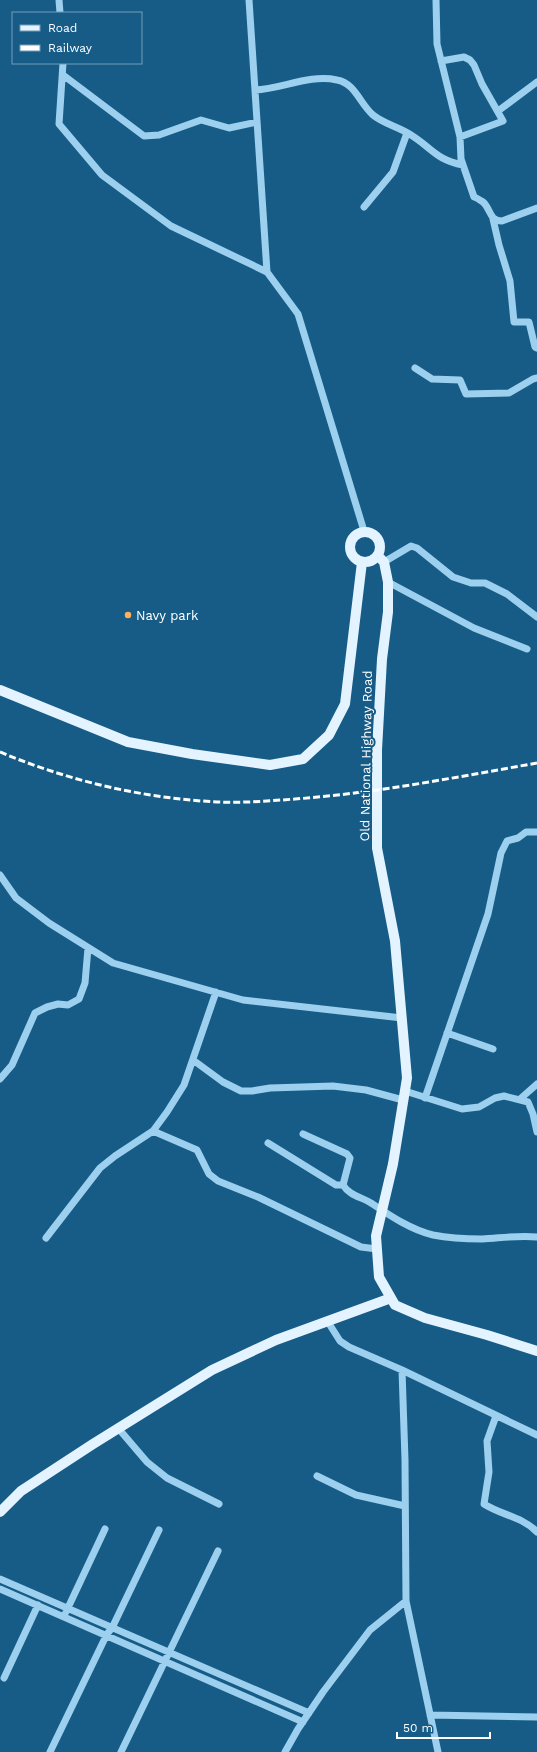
<svg xmlns="http://www.w3.org/2000/svg" width="537" height="1752" viewBox="0 0 537 1752" font-family="'Work Sans',sans-serif">
<style>
.lines{fill:none;stroke-linecap:round;stroke-linejoin:round}
.minor{stroke:#9cd0ee;stroke-width:7}
.major{stroke:#e3f3ff;stroke-width:10}
.rail{stroke:#fff;stroke-width:3;stroke-dasharray:7 3;stroke-linecap:butt}
.poi-dot{fill:#ffb159;stroke:#165c87;stroke-width:1.5}
.labels{text-anchor:middle;dominant-baseline:central;stroke-width:4;stroke-linejoin:round;paint-order:stroke}
.poi-label{font-size:13px;fill:#fff;stroke:#165c87;text-anchor:start}
.street-label{font-size:13px;fill:#fff;stroke:#165c87}
</style>
<rect width="100%" height="100%" fill="#165c87"/>
<g class="lines">
<path class="minor" d="M59,0L60,13
M249,0L267,272
M436,0L437,44L460,137L461,159L474,197C477,198 480,200 483,202C491,209 489,221 502,221L537,208
M441,61L464,57L470,60L474,65L482,84L503,121L460,137
M63,63L59,124L102,175L171,226L267,272L298,314L364,531
M63,75L144,136L159,135L201,120L229,128L257,122
M255,90C282,89 309,74 337,80C355,83 360,104 373,115C384,124 399,127 411,135C432,148 436,160 463,165
M498,111L537,82
M364,207L393,172L407,133
M493,219L499,245L510,281L514,322H529L535,347L537,348
M415,368L432,379L460,380L466,394L509,393L533,379L537,378
M384,562L411,546L417,548L453,577L471,583H485L507,594L537,617
M388,582L474,628L527,649
M0,875L16,898L49,923L113,963L243,1000L402,1018
M447,1033L493,1049
M193,1060L223,1082L241,1091H252L270,1088L333,1086L366,1090L403,1100
M0,1079L12,1065L35,1013L47,1007L58,1004L68,1005L79,999L85,983L88,948
M405,1091L462,1109L479,1107L495,1098L504,1096L528,1102L533,1114L537,1132
M425,1098L488,914L501,853L507,841L518,838L526,832H537
M520,1099L537,1084
M153,1131L197,1150L209,1174L218,1181L258,1197L361,1247L377,1249
M303,1134L347,1154L350,1158L343,1185C349,1195 361,1197 371,1203C389,1215 411,1230 433,1235C448,1238 467,1239 482,1239C501,1238 518,1235 537,1237
M268,1143L336,1185H343
M46,1238L100,1168L115,1156L153,1131L167,1112L184,1085L216,992
M328,1322L340,1341L349,1347L402,1370L537,1435
M402,1370L405,1460L406,1601L438,1752
M496,1416L487,1441L489,1472L484,1504C501,1515 523,1517 537,1532
M118,1428L147,1462L167,1478L219,1504
M317,1476L356,1495L405,1506
M0,1579L309,1713
M0,1589L303,1722
M66,1612L105,1529
M4,1678L38,1605
M430,1715L537,1717
M50,1752L107,1634L112,1628L159,1530
M121,1752L218,1551
M285,1752L298,1729L323,1692L370,1630L406,1601"/>
<path class="major" d="M350 547a15 15 0 1 1 30 0a15 15 0 1 1-30 0Z
M378,556L384,562L388,582V612L382,659L377,750V848L395,941L407,1078L393,1164L376,1236L379,1277L395,1305L425,1318L487,1335L537,1351
M0,690L128,742L192,754L270,765L303,759L329,735L345,704L362,562
M0,1512L21,1491L93,1444L212,1370L276,1340L391,1298"/>
<path class="rail" d="M0,752C69,781 142,798 217,802C243,803 269,801 295,799C377,793 457,777 537,763"/>
</g>
<circle class="poi-dot" cx="128" cy="615" r="4"/>
<g class="labels">
<g class="poi-label">
<text x="136" y="615">Navy park</text>
</g>
<g class="street-label">
<text transform="translate(366 756) rotate(-89)">Old National Highway Road</text>
</g>
</g>
<rect x="12" y="12" width="130" height="52" fill="#165c87" stroke="#739db7"/>
<rect x="20" y="25" width="20" height="6" fill="#e3f3ff" stroke="#739db7"/>
<text x="48" y="32" font-size="12" fill="#ffffff">Road</text>
<rect x="20" y="45" width="20" height="6" fill="#ffffff" stroke="#739db7"/>
<text x="48" y="52" font-size="12" fill="#ffffff">Railway</text>
<path d="M397 1732v6h93v-6" fill="none" stroke="#ffffff" stroke-width="2"/>
<text x="403" y="1732" font-size="12" fill="#ffffff" stroke="#165c87" stroke-width="3" paint-order="stroke">50 m</text>
</svg>
